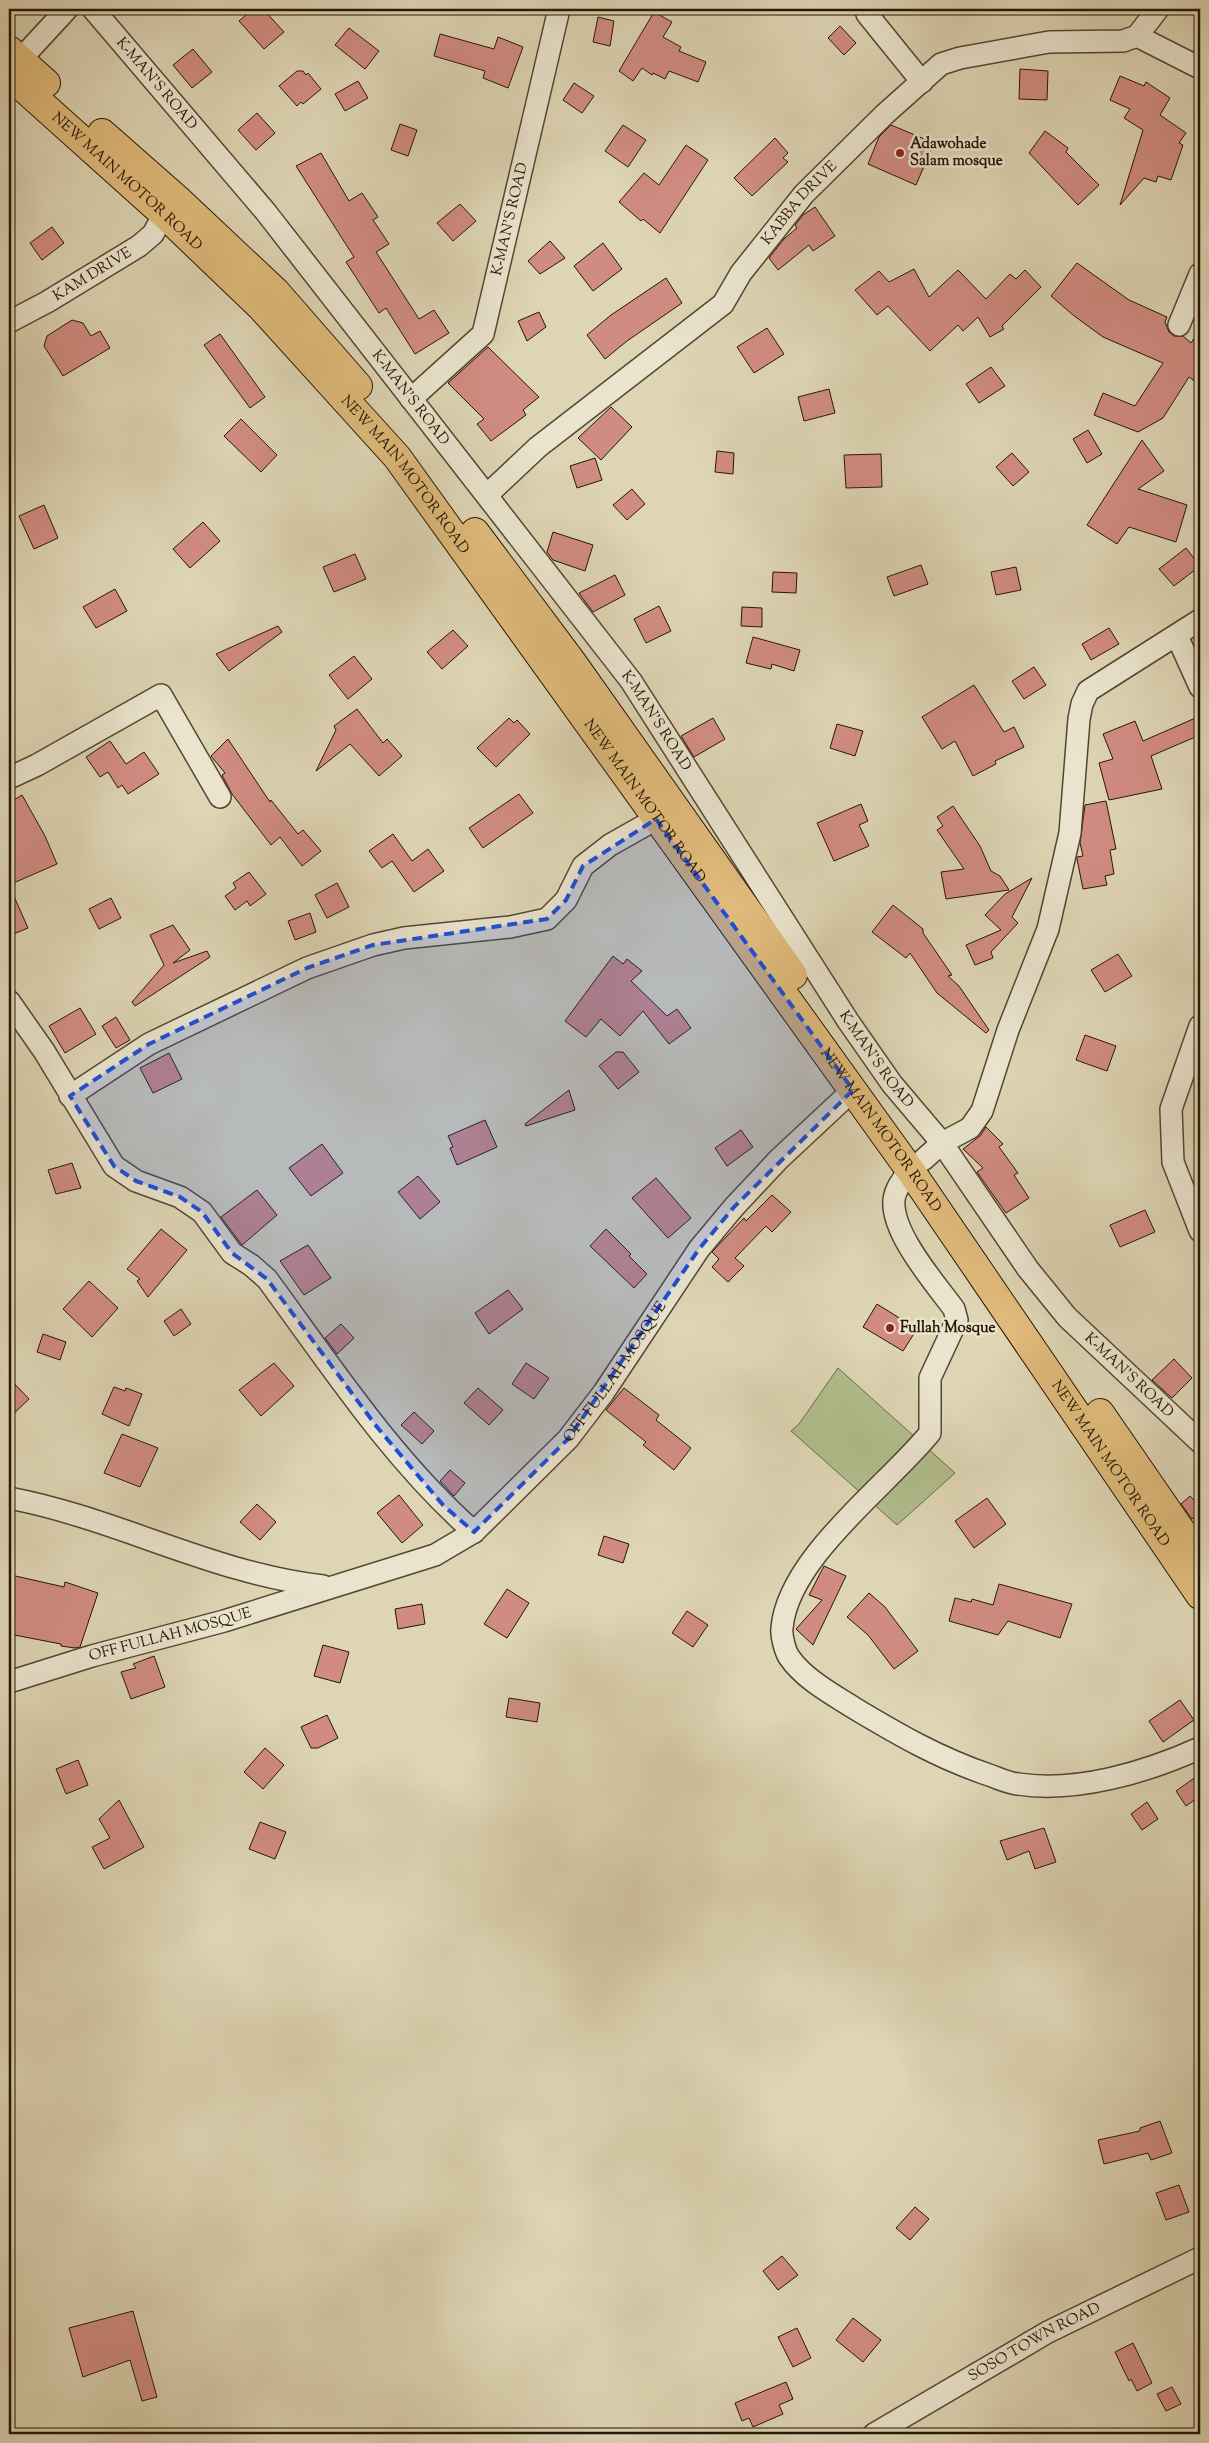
<svg xmlns="http://www.w3.org/2000/svg" width="1209" height="2443" viewBox="0 0 1209 2443" font-family="'Sorts Mill Goudy',serif">
<style>
.garden{fill:#b1bd8d;stroke:#6c6a49}
.building{fill:#d18c82;stroke:#261605}
.lines{fill:none;stroke-linecap:round;stroke-linejoin:round}
.street-casing{stroke:#544631;stroke-width:24}
.highway-casing{stroke:#261605;stroke-width:30}
.street{stroke:#eae4ce;stroke-width:21}
.highway{stroke:#dfba7a;stroke-width:28}
.marked{fill:#1d4ed8;fill-opacity:0.2;stroke:#1d4ed8;stroke-width:4;stroke-dasharray:10 6;stroke-linejoin:round}
.poi-dot{fill:#8f2418;stroke:#eae4ce;stroke-width:2}
.labels{text-anchor:middle;dominant-baseline:central;stroke-width:5;stroke-linejoin:round;paint-order:stroke}
.street-label{font-size:15px;fill:#261605;stroke:#eae4ce}
.poi-label{font-size:15px;font-weight:bold;fill:#261605;stroke:#eae4ce;text-anchor:start}
</style>
<rect width="100%" height="100%" fill="#ded5b4"/>
<filter id="stains"><feTurbulence type="fractalNoise" baseFrequency=".004" numOctaves="4"/><feColorMatrix values="0 0 0 0 .2 0 0 0 0 .09 0 0 0 0 .02 0 0 0 .5 -.17"/></filter>
<radialGradient id="worn" r=".72"><stop offset=".6" stop-color="#630" stop-opacity="0"/><stop offset="1" stop-color="#630" stop-opacity=".3"/></radialGradient>
<path class="garden" d="M838,1368L955,1473L897,1525L791,1431L799,1424Z"/>
<path class="building" d="M253,9H263L284,32L264,49L239,21Z
M654,12L672,22L663,37L681,47L679,51L706,62L698,82L669,71L665,79L653,73L652,75L642,68L633,81L619,71Z
M598,17L614,21L610,46L593,42Z
M840,26L856,43L844,55L828,38Z
M349,28L379,51L365,69L335,45Z
M440,34L494,49L498,37L523,47L508,88L483,78L485,71L434,56Z
M193,49L212,72L192,88L173,65Z
M1020,69L1048,71L1047,100L1019,99Z
M297,71H303L306,75L308,73L321,89L303,104L301,102L297,106L279,86Z
M1120,76L1144,86L1146,82L1170,98L1160,115L1186,133L1179,143L1183,145L1171,180L1158,176L1156,182L1144,178L1120,205L1143,130L1124,118L1130,109L1110,100Z
M358,81L368,98L345,111L335,94Z
M574,83L594,96L582,113L563,100Z
M257,113L275,133L256,150L238,130Z
M400,124L417,130L408,156L391,150Z
M623,125L646,140L628,167L605,151Z
M891,125L934,143L916,185L868,164L879,137Z
M1045,131L1068,148L1066,152L1099,185L1078,205L1029,153Z
M775,138L788,153L783,158L788,162L752,196L734,178Z
M686,145L708,160L660,233L643,219L641,221L619,202L644,173L659,185Z
M321,153L349,201L362,193L378,217L373,220L389,244L376,252L419,319L434,310L449,333L415,354L386,308L379,313L346,262L354,257L296,166Z
M460,204L476,221L453,241L437,223Z
M815,207L835,236L813,251L809,245L778,270L769,258L784,239L797,228L795,225L803,215Z
M52,227L64,243L42,260L30,243Z
M550,241L565,258L540,274L528,261Z
M603,243L622,269L593,291L574,266Z
M1077,263L1129,300L1167,317L1165,322L1169,332L1174,336H1183L1191,343L1200,329V385L1189,377L1163,418L1138,432L1094,415L1103,393L1135,406L1163,363L1103,337L1073,315L1051,296Z
M914,269L929,297L958,270L986,299L1010,274L1016,279L1025,270L1041,287L1002,326L1004,329L990,337L978,317L963,331L958,325L930,351L888,306L877,315L855,290L879,271L889,282Z
M666,278L682,303L627,341L605,359L587,335L611,315Z
M539,312L546,327L527,341L518,321Z
M72,320L83,323L91,336L100,331L110,348L63,376L44,346L47,336Z
M767,328L784,354L754,373L737,347Z
M220,334L265,397L250,408L204,345Z
M488,347L539,397L523,410L526,415L491,441L477,424L484,419L448,383Z
M991,367L1005,386L979,403L966,384Z
M829,389L835,413L804,421L798,397Z
M611,407L632,427L601,460L578,438Z
M241,419L277,455L261,472L224,436Z
M1088,430L1102,454L1087,463L1073,439Z
M1142,440L1164,471L1138,489L1187,505L1176,542L1129,527L1117,544L1087,525Z
M717,451L734,453L733,474L715,472Z
M1012,453L1029,472L1013,486L996,467Z
M881,454L882,487L846,488L844,455Z
M595,458L602,480L577,488L570,466Z
M632,489L645,504L627,520L613,505Z
M44,505L58,538L34,549L19,516Z
M203,522L220,541L190,568L173,549Z
M553,532L593,545L585,571L553,560L547,552Z
M1186,548L1200,566L1174,586L1159,569Z
M355,554L366,579L334,592L323,567Z
M921,565L928,584L894,596L887,577Z
M1016,567L1021,590L996,595L991,572Z
M773,572L797,573L796,593L772,592Z
M615,575L625,595L593,612L579,593Z
M115,589L127,611L96,628L83,607Z
M659,606L671,631L646,643L634,619Z
M742,607L762,608V627L741,626Z
M278,626L282,632L229,671L216,654Z
M1109,628L1119,644L1091,660L1082,644Z
M453,630L468,646L442,669L427,652Z
M753,637L800,650L794,671L772,664L771,669L746,663Z
M354,656L372,679L348,699L329,675Z
M1034,667L1046,685L1024,699L1012,681Z
M974,685L1004,732L1014,727L1024,747L995,761L996,764L973,776L955,741L942,749L922,717Z
M357,709L383,743L387,739L402,756L379,776L350,744L316,771L336,730L334,726Z
M1200,716V735L1151,756L1162,789L1109,800L1099,763L1113,759L1103,734L1135,721L1143,741Z
M509,718L514,723L517,720L530,734L496,767L477,748Z
M713,718L725,739L694,757L681,736Z
M837,724L863,731L855,756L830,748Z
M228,739L270,802L271,800L298,834L303,830L321,851L302,866L280,837L271,845L232,794L222,775L225,773L211,756Z
M110,741L126,764L144,752L159,774L128,794L122,785L118,788L108,772L100,777L86,757Z
M519,794L533,813L483,848L469,828Z
M22,795L45,836L57,864L9,885L28,928L9,936V803Z
M1106,801L1116,849L1110,850L1114,874L1105,876L1107,885L1083,889L1077,859V857L1083,856L1080,843L1085,805Z
M861,804L868,821L859,825L869,846L834,861L817,823Z
M953,806L980,846L991,871L1000,876L1009,890L946,899L941,872L964,869L937,830L943,826L937,817Z
M393,834L412,861L428,849L444,871L414,892L392,861L382,868L369,851Z
M249,872L266,894L250,906L247,901L235,910L225,896L236,888L233,883Z
M1032,878L1012,917L1018,923L991,952L993,958L975,965L966,945L1001,930L985,915L1005,894Z
M337,883L349,907L327,918L315,895Z
M111,898L121,918L99,929L89,909Z
M893,905L923,929V933L952,975L948,976L959,986L989,1030L986,1033L937,993L910,953L906,958L872,932Z
M310,913L316,932L295,940L288,921Z
M173,925L190,950L173,963L207,951L210,957L135,1006L132,1002L164,965L150,935Z
M1118,954L1132,976L1105,992L1091,970Z
M613,956L623,964L627,959L642,971L631,981L667,1016L677,1009L691,1028L669,1044L643,1011L620,1036L601,1019L586,1037L565,1021Z
M80,1008L96,1034L65,1053L49,1026Z
M116,1017L130,1040L116,1048L102,1026Z
M1085,1035L1116,1046L1107,1071L1076,1060Z
M616,1052H623L639,1072L618,1089L599,1066Z
M169,1053L182,1079L153,1093L140,1068Z
M569,1090L575,1110L526,1126L525,1124Z
M485,1120L497,1147L457,1165L450,1148L453,1147L448,1136Z
M986,1127L1003,1144L999,1147L1018,1173L1014,1175L1029,1198L1006,1213L977,1172L983,1168L963,1149L980,1136Z
M741,1130L753,1147L727,1166L715,1148Z
M322,1144L343,1173L311,1196L289,1168Z
M72,1163L81,1188L56,1194L48,1170Z
M418,1176L440,1202L420,1219L398,1192Z
M656,1178L691,1218L668,1238L632,1198Z
M257,1190L277,1215L242,1245L221,1217Z
M772,1195L791,1212L772,1232L766,1226L735,1258L744,1266L728,1282L712,1267L719,1259L712,1252L744,1218L746,1221Z
M1145,1210L1155,1232L1120,1247L1110,1225Z
M161,1229L187,1250L148,1297L137,1281L140,1279L127,1269Z
M606,1229L631,1254L629,1256L647,1274L634,1288L590,1246Z
M308,1245L331,1278L304,1295L280,1261Z
M89,1281L118,1308L92,1337L63,1309Z
M508,1290L523,1309L489,1334L475,1313Z
M877,1304L917,1329L903,1351L863,1327Z
M181,1309L191,1324L174,1336L164,1321Z
M341,1324L354,1338L337,1354L325,1338Z
M43,1334L66,1342L60,1360L37,1352Z
M1174,1359L1192,1378L1172,1398L1152,1380Z
M274,1363L294,1386L261,1416L239,1390Z
M526,1363L549,1378L534,1399L512,1384Z
M9,1378L29,1399L9,1418Z
M114,1387L125,1391L126,1388L142,1394L129,1426L102,1414Z
M478,1388L503,1410L489,1425L464,1403Z
M624,1388L659,1415L656,1420L691,1448L674,1470L643,1445L646,1442L606,1410Z
M414,1412L434,1431L422,1444L401,1425Z
M122,1434L158,1448L140,1487L104,1473Z
M450,1470L465,1483L454,1496L440,1481Z
M399,1495L423,1525L402,1543L377,1513Z
M1190,1496L1200,1506V1512L1192,1519L1181,1504Z
M987,1498L1006,1524L974,1548L955,1521Z
M257,1504L276,1522L260,1540L240,1522Z
M604,1536L629,1544L623,1563L598,1555Z
M824,1566L846,1576L813,1645L796,1629L822,1600L809,1595Z
M11,1575L64,1587L65,1582L98,1593L80,1647L75,1648L61,1646V1644L9,1634V1583Z
M999,1584L1072,1604L1060,1638L1008,1621L998,1635L949,1621L955,1598L971,1602L972,1599L993,1605Z
M507,1589L529,1603L507,1638L484,1624Z
M869,1593L885,1607L918,1651L894,1669L868,1635L847,1617Z
M422,1604L425,1624L398,1629L395,1609Z
M687,1611L708,1625L693,1647L672,1633Z
M323,1645L349,1652L340,1683L314,1676Z
M154,1656L165,1687L131,1699L121,1672L136,1668L133,1664Z
M509,1698L540,1703L537,1722L506,1717Z
M1180,1700L1194,1720L1163,1742L1149,1721Z
M327,1715L338,1738L318,1748H311L301,1727Z
M265,1748L284,1765L263,1789L244,1772Z
M78,1760L88,1785L66,1794L56,1769Z
M1200,1774V1796L1186,1806L1176,1791Z
M119,1800L144,1847L104,1869L92,1847L110,1838L99,1819Z
M1147,1802L1158,1819L1142,1830L1131,1814Z
M260,1822L286,1832L275,1859L249,1849Z
M1044,1828L1056,1862L1035,1869L1029,1851L1007,1860L1000,1841Z
M1160,2121L1172,2153L1151,2160L1148,2153L1104,2164L1098,2140L1140,2131V2128Z
M1179,2185L1189,2212L1166,2220L1156,2193Z
M915,2207L929,2219L910,2240L896,2228Z
M782,2256L798,2275L778,2290L763,2271Z
M133,2311L157,2397L142,2401L130,2360L83,2377L69,2328Z
M853,2318L881,2340L863,2362L836,2340Z
M797,2328L811,2358L793,2367L778,2337Z
M1133,2343L1152,2383L1137,2391L1131,2379L1129,2381L1115,2352Z
M786,2382L793,2399L779,2405L783,2414L753,2427L749,2418L742,2421L735,2403Z
M1172,2387L1181,2404L1166,2411L1157,2394Z"/>
<g class="lines">
<g class="street-casing">
<g id="street">
<path id="s1" d="M93,9L265,211L631,681L848,1021L892,1084L942,1143L1028,1269L1067,1317L1200,1442"/>
<path d="M866,9L867,14L922,82"/>
<path d="M1137,36L1200,68"/>
<path d="M20,60L67,9"/>
<path id="s2" d="M9,322L47,302L139,246L153,234L164,214"/>
<path d="M1179,325L1200,274"/>
<path id="s3" d="M411,399L483,334L559,9"/>
<path id="s4" d="M487,495L538,447L723,304L741,273L804,194L885,114L941,64L960,58L1049,42L1123,41L1137,36L1158,9"/>
<path d="M1177,636L1200,687"/>
<path d="M9,778L37,765L161,695L220,797"/>
<path d="M9,1001L44,1051L114,1166L136,1181L180,1197L202,1212L232,1253L251,1265L267,1279C331,1366 393,1461 474,1532"/>
<path d="M1200,1026L1171,1109L1173,1162L1200,1231"/>
<path d="M70,1096L149,1044L307,968L373,945L404,938L510,927L547,919L566,900L583,866L610,845L656,819"/>
<path d="M923,1160L942,1143L970,1128L982,1111L1008,1030L1048,929L1070,833L1079,719L1082,704L1088,691L1200,620"/>
<path d="M910,1170C903,1179 895,1189 894,1200C891,1233 935,1283 954,1309L957,1320L930,1378V1433C887,1486 788,1558 782,1628C781,1635 785,1651 789,1657C804,1679 832,1694 854,1708C899,1735 939,1758 989,1775C998,1778 1008,1783 1018,1784C1077,1793 1147,1772 1200,1748"/>
<path d="M9,1498C116,1518 214,1574 323,1586"/>
<path id="s5" d="M9,1682L92,1656L224,1621L435,1555L474,1532L568,1439L604,1392L699,1249L734,1207L779,1159L853,1090"/>
<path id="s6" d="M874,2434L1048,2332L1200,2258"/>
</g>
</g>
<g class="highway-casing">
<g id="highway">
<path d="M9,50L46,83"/>
<path id="s7" d="M9,75L164,214L261,307L397,457L910,1170L1200,1595"/>
<path d="M102,133L177,199L276,292L358,386"/>
<path d="M475,532L572,662L793,975"/>
<path d="M1100,1413L1200,1558"/>
</g>
</g>
<use href="#street" class="street"/>
<use href="#highway" class="highway"/>
</g>
<path class="marked" d="M656,819L853,1090L734,1207L699,1249L568,1439L474,1532L443,1505L377,1427L267,1279L232,1253L202,1212L180,1197L136,1181L114,1166L70,1096L149,1044L307,968L373,945L547,919L566,900L583,866Z"/>
<g class="poi-dot">
<circle cx="900" cy="153" r="5"/>
<circle cx="890" cy="1328" r="5"/>
</g>
<g class="labels">
<g class="street-label">
<text stroke="none"><textPath href="#s1" startOffset="98">K-MAN'S ROAD</textPath></text>
<text stroke="none"><textPath href="#s7" startOffset="159">NEW MAIN MOTOR ROAD</textPath></text>
<text stroke="none"><textPath href="#s4" startOffset="431">KABBA DRIVE</textPath></text>
<text stroke="none"><textPath href="#s3" startOffset="215">K-MAN'S ROAD</textPath></text>
<text stroke="none"><textPath href="#s2" startOffset="96">KAM DRIVE</textPath></text>
<text stroke="none"><textPath href="#s1" startOffset="502">K-MAN'S ROAD</textPath></text>
<text stroke="none"><textPath href="#s7" startOffset="564">NEW MAIN MOTOR ROAD</textPath></text>
<text stroke="none"><textPath href="#s1" startOffset="908">K-MAN'S ROAD</textPath></text>
<text stroke="none"><textPath href="#s7" startOffset="969">NEW MAIN MOTOR ROAD</textPath></text>
<text stroke="none"><textPath href="#s1" startOffset="1312">K-MAN'S ROAD</textPath></text>
<text stroke="none"><textPath href="#s7" startOffset="1374">NEW MAIN MOTOR ROAD</textPath></text>
<text stroke="none"><textPath href="#s5" startOffset="704">OFF FULLAH MOSQUE</textPath></text>
<text stroke="none"><textPath href="#s1" startOffset="1718">K-MAN'S ROAD</textPath></text>
<text stroke="none"><textPath href="#s7" startOffset="1779">NEW MAIN MOTOR ROAD</textPath></text>
<text stroke="none"><textPath href="#s5" startOffset="168">OFF FULLAH MOSQUE</textPath></text>
<text stroke="none"><textPath href="#s6" startOffset="185">SOSO TOWN ROAD</textPath></text>
</g>
<g class="poi-label">
<text x="910" y="144">Adawohade<tspan x="910" dy="17">Salam mosque</tspan></text>
<text x="900" y="1328">Fullah Mosque</text>
</g>
</g>
<rect width="1209" height="2443" fill="none" stroke="#ded5b4" stroke-width="30"/>
<rect x="10" y="10" width="1189" height="2423" fill="none" stroke="#261605" stroke-width="2.5"/>
<rect x="15" y="15" width="1179" height="2413" fill="none" stroke="#261605"/>
<rect width="100%" height="100%" filter="url(#stains)"/>
<rect width="100%" height="100%" fill="url(#worn)"/>
</svg>
